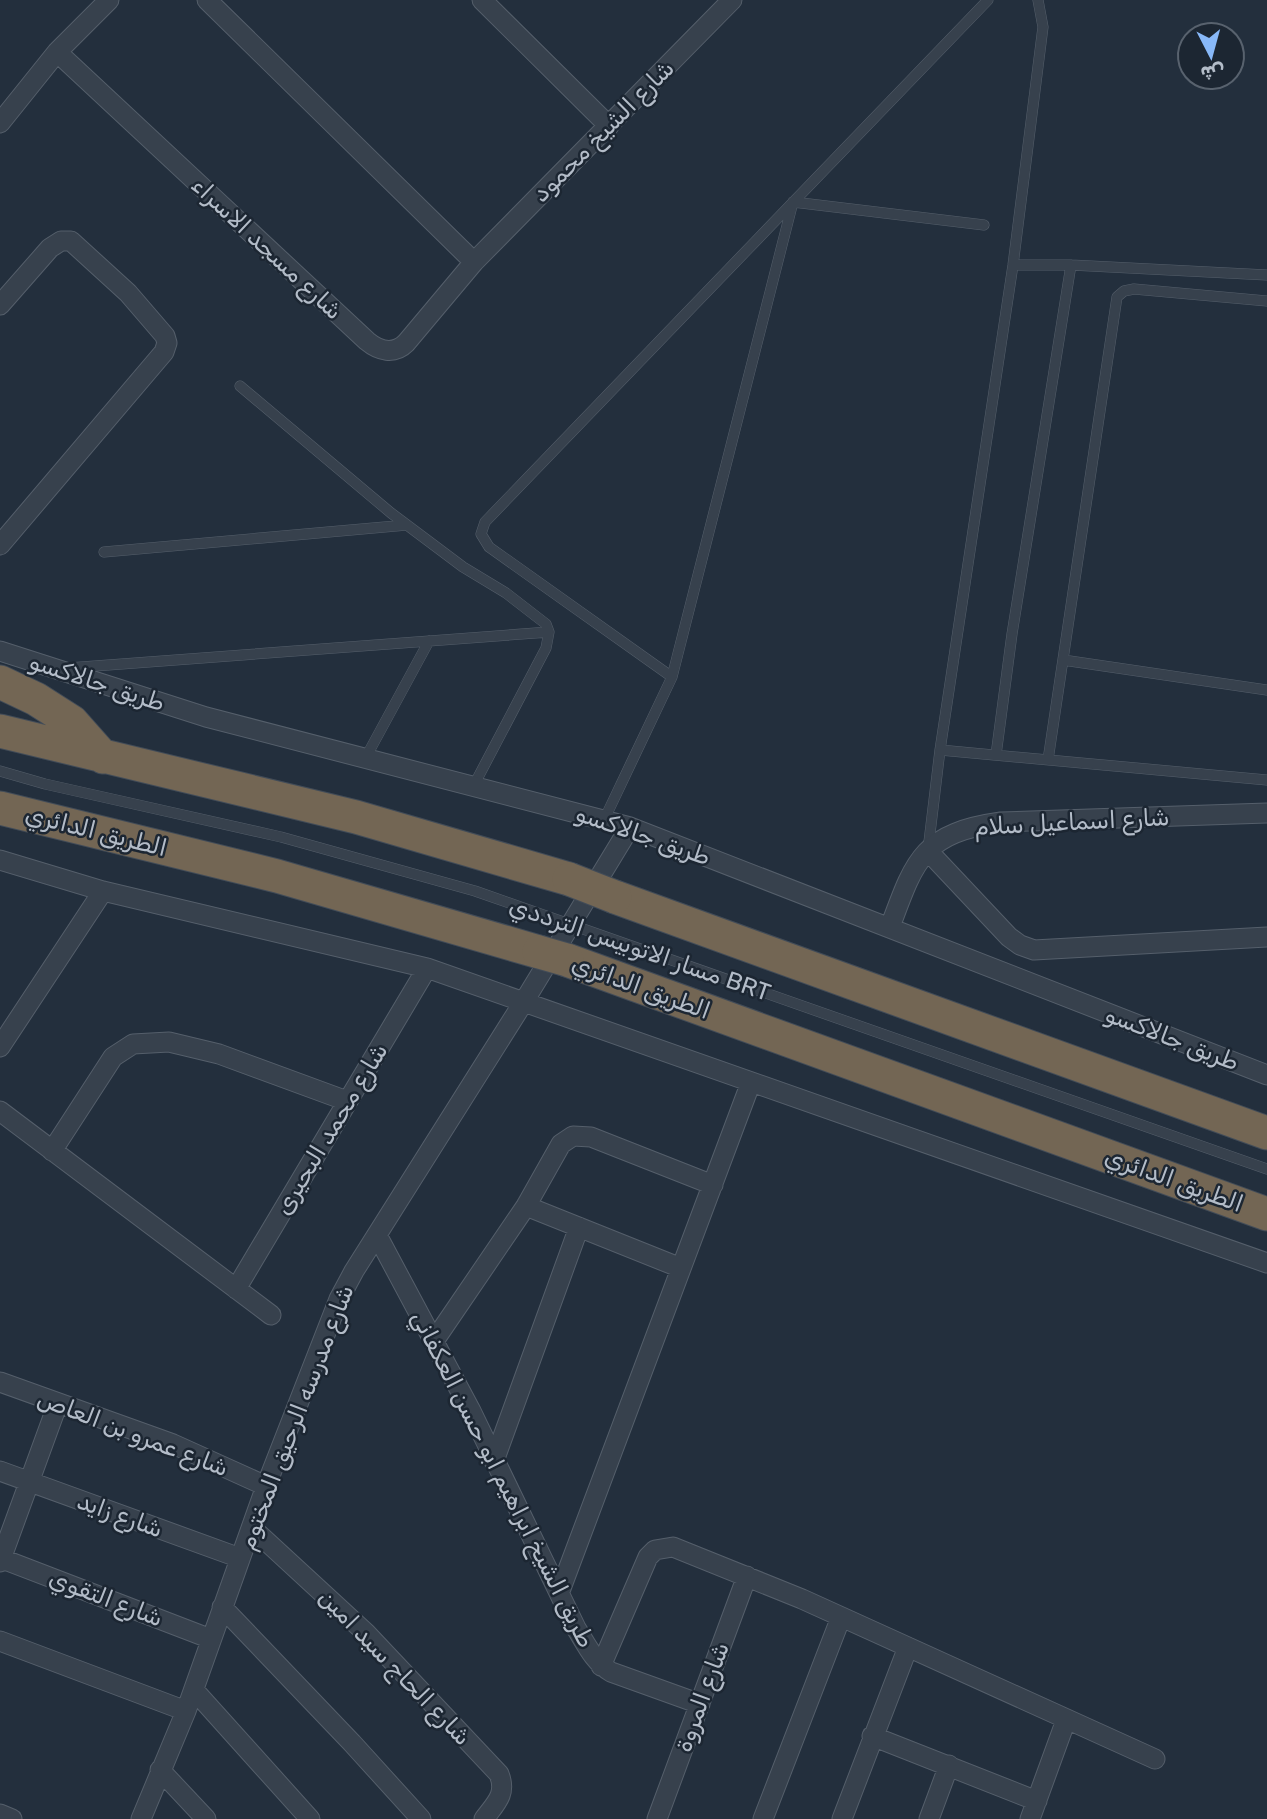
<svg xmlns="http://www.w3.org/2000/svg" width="1267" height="1819" viewBox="0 0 1267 1819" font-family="Rubik,Cairo,sans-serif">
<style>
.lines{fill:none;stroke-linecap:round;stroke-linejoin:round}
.lane-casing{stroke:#555f6b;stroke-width:11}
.street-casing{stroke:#555f6b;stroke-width:21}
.highway-casing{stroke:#424c58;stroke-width:35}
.lane{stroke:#37414d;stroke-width:10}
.street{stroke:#37414d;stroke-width:19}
.highway{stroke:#736654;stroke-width:33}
.highway-bridge-casing{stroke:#424c58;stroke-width:35;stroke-linecap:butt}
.highway-bridge{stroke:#736654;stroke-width:33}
.labels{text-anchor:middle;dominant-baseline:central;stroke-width:5;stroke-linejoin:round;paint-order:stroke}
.street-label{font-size:24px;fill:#b3bcc8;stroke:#1c2632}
</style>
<rect width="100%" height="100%" fill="#232f3d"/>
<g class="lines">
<g class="lane-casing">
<path id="lane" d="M1013,265H1071L1267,275
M240,386L391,513L463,567L506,593L546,624L549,632L546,648L474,785
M104,552L407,525
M1063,660L1267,690
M68,668L549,632
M672,677L489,547L481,534L485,522L988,0
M940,750L1267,780
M996,755L1012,634L1071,265
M366,757L429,641
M1048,760L1117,297L1124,291L1134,289L1267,301
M0,771L45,784L281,837L475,891L1267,1169
M604,820L672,677L793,202L984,225
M928,850L940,750L1013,265L1043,27L1038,0"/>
</g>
<g class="street-casing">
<path id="street" d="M207,0L474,262
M482,0L609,126
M57,52L367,341C379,351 394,355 406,343L474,262L732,0
M0,123L57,52L109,0
M0,305L50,248L61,241H71L128,293L165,336L167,343L164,352L0,545
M0,651L206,717L630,827L1267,1075
M928,851L1009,937L1020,945L1034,950L1267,937
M0,860L103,891L427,968L1267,1263
M890,927C915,859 923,833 1001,822L1267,813
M0,1047L103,891
M0,1111L271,1315
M52,1151L113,1057L133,1044L169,1042L219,1054L347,1101
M526,1206L681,1268
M377,1235L471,1411L576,1628C586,1644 594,1662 611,1672L700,1704
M236,1289L427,968
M434,1341L526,1206L561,1144L573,1136L591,1137L713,1185
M0,1382L173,1444L266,1486
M494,1461L579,1227
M0,1471L240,1558
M252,1528L366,1633L499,1774C507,1794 496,1803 484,1819
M0,1558L211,1639
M0,1562L58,1403
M560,1591L751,1082
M222,1607L352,1743L421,1819
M0,1641L186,1711
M601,1666L648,1557L655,1550L673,1547L802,1599L1155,1759
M194,1690L310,1819
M872,1736L1037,1801
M160,1770L206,1819
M0,1814L12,1819
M141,1819L186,1711L266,1486L339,1299L354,1271L523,1003L630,827
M657,1819L747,1576
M763,1819L841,1617
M842,1819L908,1647
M929,1819L949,1765
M1030,1819L1066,1720"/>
</g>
<g class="highway-casing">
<path id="highway" d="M0,682L36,699L72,722L103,757
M0,731L356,817L569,879
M0,808L277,876L539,952
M615,897L1267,1133
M567,960L1267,1214"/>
</g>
<use href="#lane" class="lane"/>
<use href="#street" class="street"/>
<use href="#highway" class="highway"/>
<g class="highway-bridge-casing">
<path id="highway-bridge" d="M569,879L615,897
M539,952L567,960"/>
</g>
<use href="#highway-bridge" class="highway-bridge"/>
</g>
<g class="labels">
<g class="street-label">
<text transform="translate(603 131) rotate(-45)">شارع الشيخ محمود</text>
<text transform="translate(267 248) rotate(43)">شارع مسجد الاسراء</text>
<text transform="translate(97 682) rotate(18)">طريق جالاكسو</text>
<text transform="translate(1072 822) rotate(-3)">شارع اسماعيل سلام</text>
<text transform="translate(96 831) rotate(14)">الطريق الدائري</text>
<text transform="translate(643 835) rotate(19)">طريق جالاكسو</text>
<text transform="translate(640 949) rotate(19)">مسار الاتوبيس الترددي BRT</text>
<text transform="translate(641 987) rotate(20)">الطريق الدائري</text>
<text transform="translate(1172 1038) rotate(21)">طريق جالاكسو</text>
<text transform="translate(331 1129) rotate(-59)">شارع محمد البحيرى</text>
<text transform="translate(1174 1180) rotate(20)">الطريق الدائري</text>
<text transform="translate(296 1417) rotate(-69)">شارع مدرسه الرحيق المختوم</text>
<text transform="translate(133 1433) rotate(21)">شارع عمرو بن العاص</text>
<text transform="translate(503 1479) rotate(63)">طريق الشيخ ابراهيم ابو حسن العكفاني</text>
<text transform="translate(120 1515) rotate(20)">شارع زايد</text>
<text transform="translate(106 1598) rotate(21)">شارع التقوي</text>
<text transform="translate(395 1667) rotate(46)">شارع الحاج سيد امين</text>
<text transform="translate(702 1697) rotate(-70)">شارع المروة</text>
</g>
</g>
<g transform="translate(1211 56) rotate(174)"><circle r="33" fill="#1c2632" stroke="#58626e" stroke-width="2"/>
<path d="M0-5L12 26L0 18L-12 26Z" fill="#88b8f8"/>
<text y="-10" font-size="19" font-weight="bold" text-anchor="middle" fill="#b3bcc8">ش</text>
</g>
</svg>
